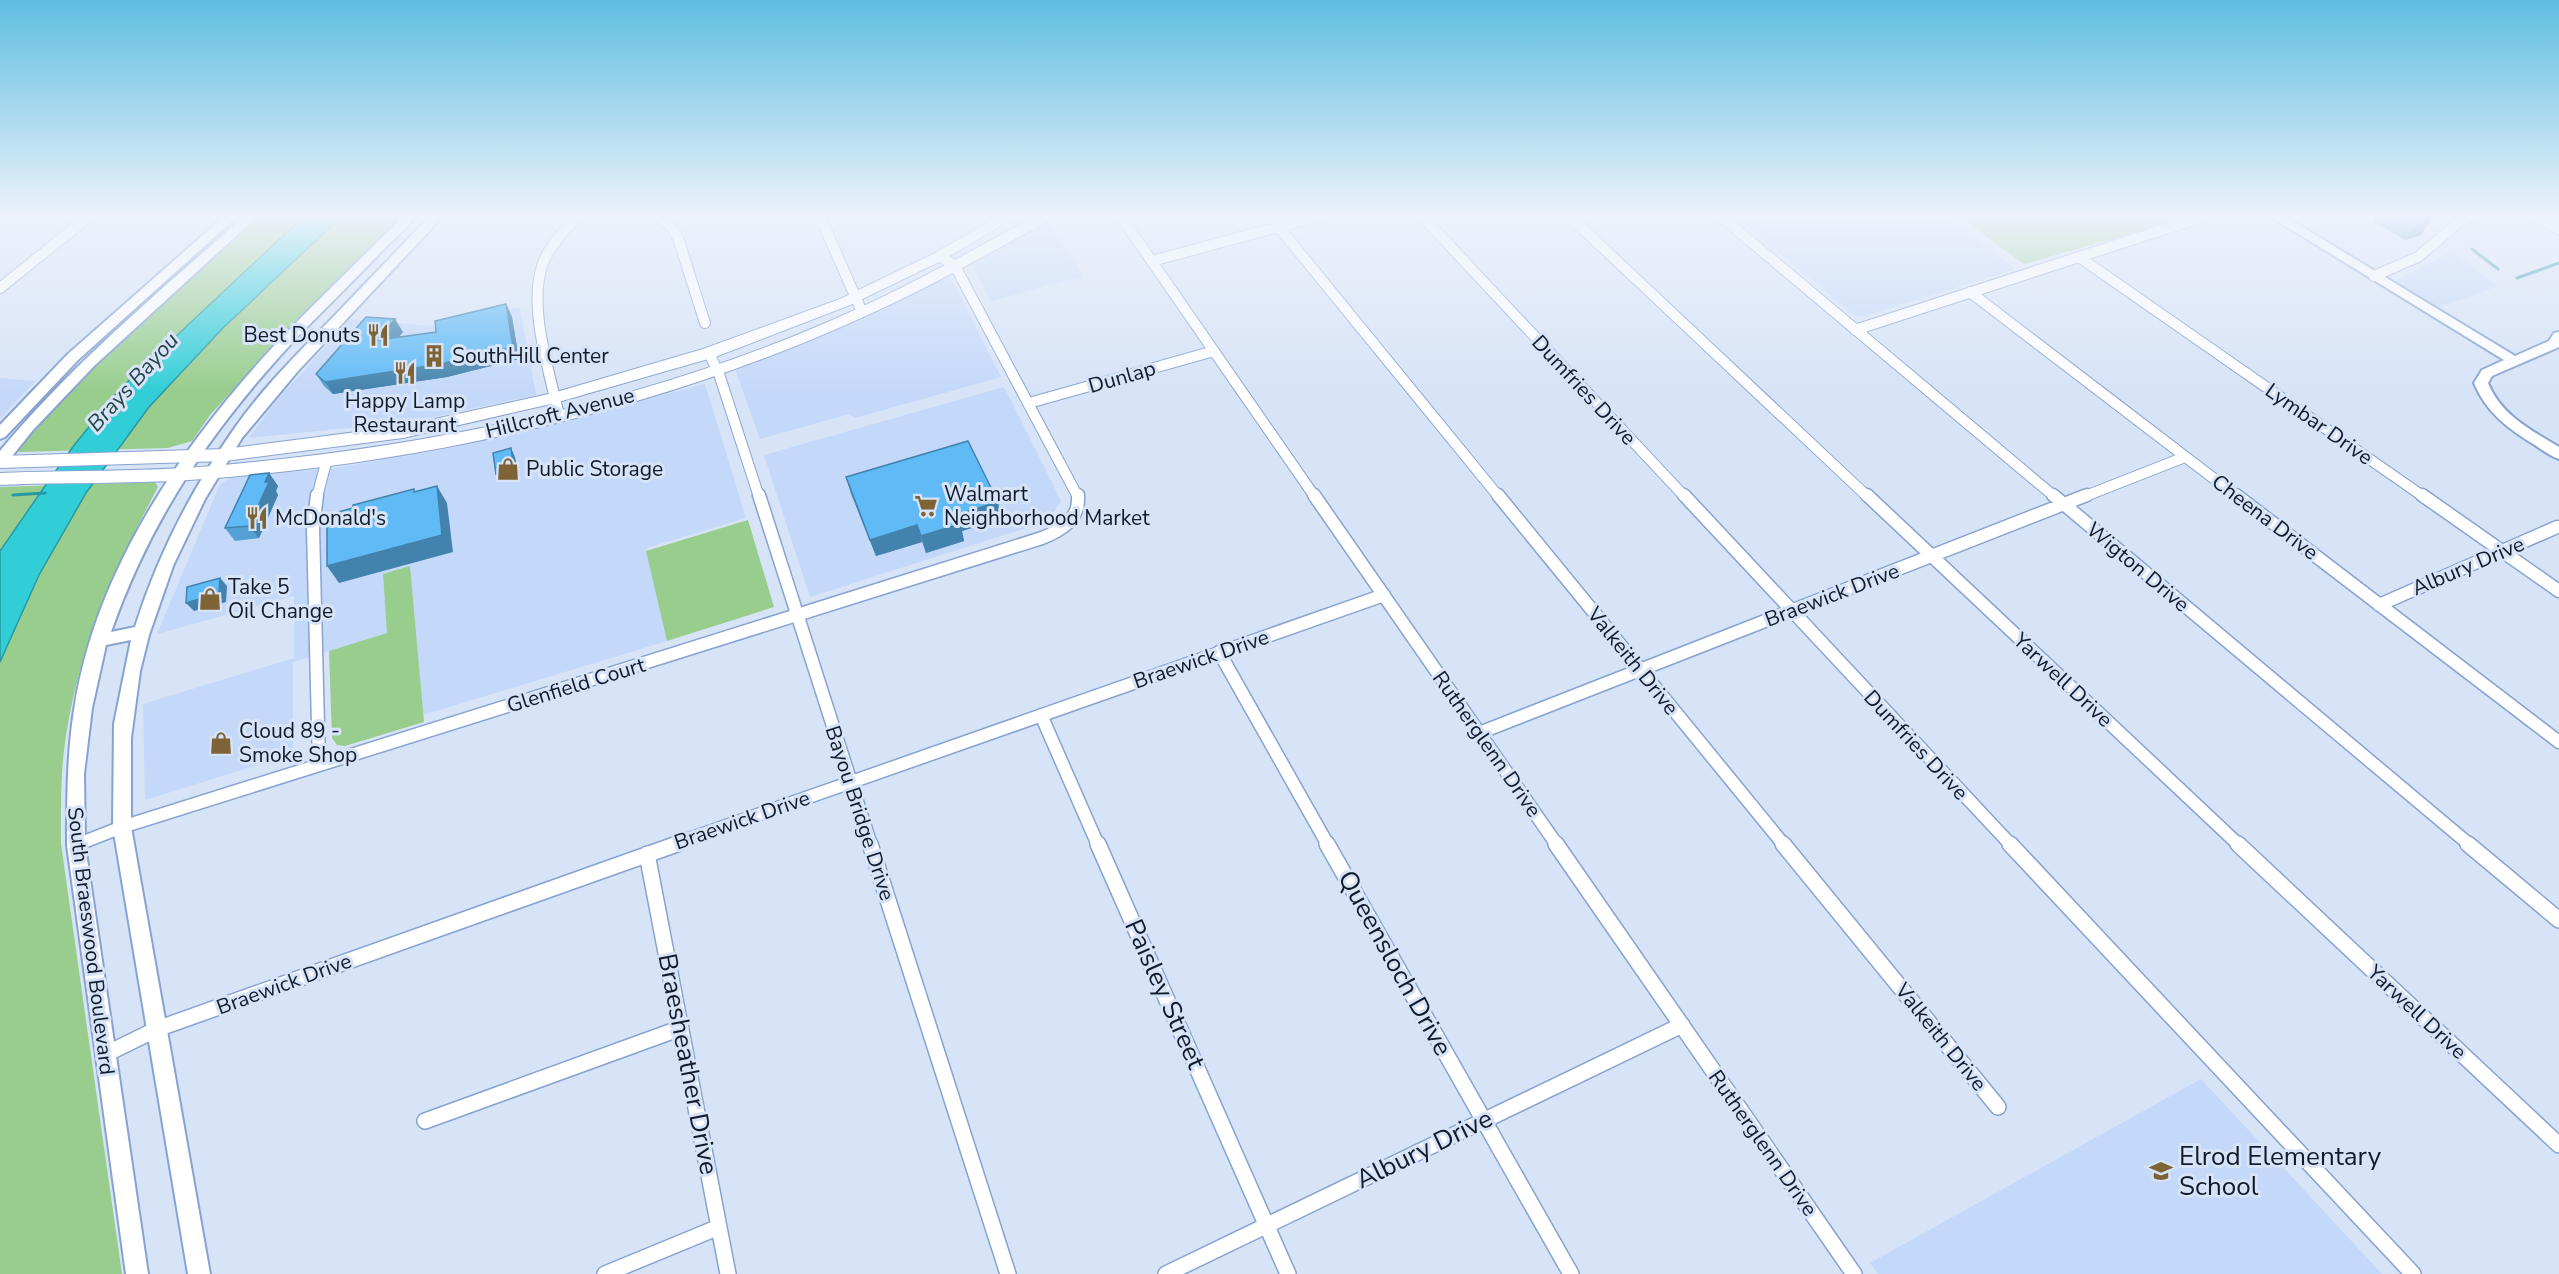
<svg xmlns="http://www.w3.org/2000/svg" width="2559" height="1274" viewBox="0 0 2559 1274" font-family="'Nunito Sans',sans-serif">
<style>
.built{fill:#c4d8f9}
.green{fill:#98cd8d}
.water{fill:#31ced7;stroke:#2798a4;stroke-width:1.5}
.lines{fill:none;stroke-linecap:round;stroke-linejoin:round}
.stream{stroke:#2798a4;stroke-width:3}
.street-far2-casing{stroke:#87a3d1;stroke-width:12}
.street-far1-casing{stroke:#87a3d1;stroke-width:15}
.street-casing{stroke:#87a3d1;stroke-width:18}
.secondary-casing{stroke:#87a3d1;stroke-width:4}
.primary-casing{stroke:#87a3d1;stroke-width:2}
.street-far2{stroke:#fff;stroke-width:10}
.street-far1{stroke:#fff;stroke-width:12}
.street{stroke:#fff;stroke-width:15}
.secondary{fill:#fff;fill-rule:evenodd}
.primary{fill:#fff;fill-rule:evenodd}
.wall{fill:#52a0d4}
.shaded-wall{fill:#4282ac}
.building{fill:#5fbaf6;stroke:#4282ac;stroke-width:1.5}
.labels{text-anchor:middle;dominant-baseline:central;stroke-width:6;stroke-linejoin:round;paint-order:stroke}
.poi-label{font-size:21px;fill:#101b2c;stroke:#d7e3f7;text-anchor:start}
.street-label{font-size:21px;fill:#101b2c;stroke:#d7e3f7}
.water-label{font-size:22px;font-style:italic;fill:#254445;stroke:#d7e3f7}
.near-street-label{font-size:26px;fill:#101b2c;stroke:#d7e3f7}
.near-poi-label{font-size:26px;fill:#101b2c;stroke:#d7e3f7;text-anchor:start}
</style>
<rect width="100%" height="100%" fill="#d7e3f7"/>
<path class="built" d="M1732,214H1941L2016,269L1861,317L1855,316Z
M1047,221L1083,276L991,301L972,265Z
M2452,251L2498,286L2438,308L2395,281Z
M947,278L953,282L1001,377L855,418L849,414L760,439L735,369L815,339Z
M520,307L536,395L415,421L249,438L278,399L350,319L433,326Z
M0,378L35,381L0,419Z
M705,384L746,518L646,548L667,641L423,715L410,567L387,573L383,574L387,633L293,662V754L145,800L143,704L294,658V596L157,634L220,484L230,478L335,468L444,449L543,427Z
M1004,387L1061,501L1048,521L810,597L764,455Z
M2201,1079L2382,1274H1878L1870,1263Z"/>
<path class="green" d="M259,214H404L267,353L210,415L192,441L168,448L19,452L17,450L20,444L79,378Z
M1956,214H2157L2172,222L2024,264Z
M155,482L158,487C117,564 81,643 67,730C60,768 61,806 61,844L122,1274H0V487Z
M748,520L774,607L667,641L646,551Z
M410,566L424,722L345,746L337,745L332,738L329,651L387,633L383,574Z"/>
<path class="water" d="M306,214H344L223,328L149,407L86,493L39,575L0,662V551L45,486L75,444L120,389Z"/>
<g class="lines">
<path class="stream" d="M2472,249L2498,269
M2517,278L2559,263
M13,495L45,493"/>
<g class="street-far2-casing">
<path id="street-far2" d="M656,214L672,228L678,238L705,323
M819,214L862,312
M1119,214L1315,497
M1268,214L1499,497
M1420,214L1685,497
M1567,214L1868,497
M1718,214L2055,497
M2531,214L2559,229
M940,256L955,266L1078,497
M2079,257L2424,497
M1152,261L1326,214
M2374,276L2418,257L2459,222L2476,214
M0,288L92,214
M1970,292L2238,497
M1855,330L2211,214
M709,353L719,374L759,497
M1029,403L1214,351
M559,416C550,372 528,310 542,266C548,246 566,230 579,214
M317,497L327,459
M2083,497L2185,457"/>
</g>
<g class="street-far1-casing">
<path id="street-far1" d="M317,495L313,529L319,765
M759,495L871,845
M1314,495L1557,845
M1498,495L1784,845
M1684,495L2011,845
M1867,495L2239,845
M2053,495L2470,845
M2236,495L2559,742
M2422,495L2559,591
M2379,605L2557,527
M1219,652L1328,845
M1041,715L1098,845
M1479,733L2087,495
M76,845L122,827L1042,538C1062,530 1080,519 1078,495
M672,845L1384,595"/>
</g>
<g class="street-casing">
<path id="street" d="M870,844L1008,1274
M1098,844L1288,1274
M1327,844L1571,1274
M1556,844L1854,1274
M1783,844L1998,1107
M2010,844L2413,1274
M2238,844L2559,1145
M2468,844L2559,920
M76,845L80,844
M647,854L728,1274
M104,1055L157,1029L677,844
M425,1121L681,1028
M605,1274L719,1227
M1166,1274L1682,1025"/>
</g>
<g class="secondary-casing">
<path id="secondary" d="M227,214H240L78,360L5,437L0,439V425L68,354Z
M247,214H260L94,366L33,430L5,465L0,466V451C73,363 161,290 247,214Z
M405,214H418C408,227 395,238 383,250C358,276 332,302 306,328C219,419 153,512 111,632L135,627C157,557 190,492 232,432C262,388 301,350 337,313C369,280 400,247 432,214H445L298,371L242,438L205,499L173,566L149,635L140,671L131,738V827L210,1274H188L113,827L114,724L131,640L106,645L92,708L84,774L85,845L148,1274H126L67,845C67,799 67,755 74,710C94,577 174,457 262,359C307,309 358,263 405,214Z
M2266,214H2281L2515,356L2549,341L2554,333L2559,332V347L2492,376L2488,383C2501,415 2531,430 2559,447V459C2550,456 2542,450 2535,445C2508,429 2486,412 2474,383L2482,370L2504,360Z"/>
</g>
<g class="primary-casing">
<path id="primary" d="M1002,214H1020L945,259L850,305L715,357L555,403L403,438L225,461L0,468V456L225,449L403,426L553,393L703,349L840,299L935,253Z
M1038,214H1056C1047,224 1031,230 1019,237C988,254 957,271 926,287C699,402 442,463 189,480C126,484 63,482 0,485V473C71,470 142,472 212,466C422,448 636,405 830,321C902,290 970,252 1038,214Z"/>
</g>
<use href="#street-far2" class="street-far2"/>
<use href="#street-far1" class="street-far1"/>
<use href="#street" class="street"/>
<use href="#secondary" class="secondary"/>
<use href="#primary" class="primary"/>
</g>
<path class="wall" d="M2377,214H2425L2432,218L2421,235L2405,240L2372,221Z
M506,304L512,317L519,359L447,377L333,394L324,386L316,374L403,332L399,337L436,332Z
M269,473L278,486L276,491L278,495L259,538L235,541L225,528Z
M846,477L998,502L1001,519L962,531L964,541L926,553L922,542L876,556L851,494Z"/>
<path class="shaded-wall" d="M2432,218L2421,235L2405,240L2417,224Z
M506,304L512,317L519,359L447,377L333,394L325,382Z
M395,319L403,332L385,353L378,340Z
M511,448L515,457L519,477L501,482L496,474Z
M269,473L278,486L276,491L278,495L259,538L249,526Z
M437,486L447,503L453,552L339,583L327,566Z
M998,502L1001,519L962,531L964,541L926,553L921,536L956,515Z
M917,525L922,542L876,556L870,540Z
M220,578L227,586L226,602L194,611L186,603Z"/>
<path class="building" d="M2400,214H2425L2432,218L2417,224Z
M506,304L513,347L440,364L325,382L316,374L366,317L395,319L378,340L436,332L435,321Z
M968,441L998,502L956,515L960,524L921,536L917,525L870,540L846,477Z
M511,448L514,469L496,474L493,453Z
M269,473L265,482H269L249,526L225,528L250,475Z
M437,486L442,535L327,566V515L353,508V505L414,489V492Z
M220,578L219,593L186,603L187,587Z"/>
<linearGradient id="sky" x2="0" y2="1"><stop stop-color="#5fbee1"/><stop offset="0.55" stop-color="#edf2fb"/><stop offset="1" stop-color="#edf2fb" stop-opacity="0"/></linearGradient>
<rect width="2559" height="392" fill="url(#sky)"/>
<defs>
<g id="restaurant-bare" transform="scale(1.8)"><path d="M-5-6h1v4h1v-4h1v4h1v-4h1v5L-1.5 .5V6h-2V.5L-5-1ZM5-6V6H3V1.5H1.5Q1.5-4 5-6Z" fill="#7d6335" stroke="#d7e3f7" stroke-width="2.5" paint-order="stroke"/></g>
<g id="building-bare" transform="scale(1.8)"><path d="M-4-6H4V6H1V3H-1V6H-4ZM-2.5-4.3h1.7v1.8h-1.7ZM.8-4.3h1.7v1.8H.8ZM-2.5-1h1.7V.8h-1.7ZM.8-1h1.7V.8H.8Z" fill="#7d6335" stroke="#d7e3f7" stroke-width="2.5" paint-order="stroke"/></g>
<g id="shop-bare" transform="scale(1.8)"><path d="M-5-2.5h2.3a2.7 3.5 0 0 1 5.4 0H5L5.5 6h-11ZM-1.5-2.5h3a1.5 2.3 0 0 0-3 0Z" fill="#7d6335" stroke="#d7e3f7" stroke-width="2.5" paint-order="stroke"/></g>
<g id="supermarket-bare" transform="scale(1.8)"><path d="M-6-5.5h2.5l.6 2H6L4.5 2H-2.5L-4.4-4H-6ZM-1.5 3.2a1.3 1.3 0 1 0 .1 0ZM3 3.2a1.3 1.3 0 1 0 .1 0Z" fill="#7d6335" stroke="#d7e3f7" stroke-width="2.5" paint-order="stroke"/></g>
<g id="school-bare" transform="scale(1.8)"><path d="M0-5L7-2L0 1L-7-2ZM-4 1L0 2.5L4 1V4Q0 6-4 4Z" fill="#7d6335" stroke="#d7e3f7" stroke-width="2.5" paint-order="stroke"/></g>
</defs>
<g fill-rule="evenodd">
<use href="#restaurant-bare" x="378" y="335"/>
<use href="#building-bare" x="434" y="356"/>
<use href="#restaurant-bare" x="405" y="373"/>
<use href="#shop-bare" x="508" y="469"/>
<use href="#supermarket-bare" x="926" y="506"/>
<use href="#restaurant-bare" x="257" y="518"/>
<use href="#shop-bare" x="210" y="599"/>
<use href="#shop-bare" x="221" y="743"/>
<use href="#school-bare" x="2161" y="1171"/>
</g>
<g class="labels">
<g class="poi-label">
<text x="360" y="335" text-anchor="end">Best Donuts</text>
<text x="452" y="356">SouthHill Center</text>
<text x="405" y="401" text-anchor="middle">Happy Lamp<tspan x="405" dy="24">Restaurant</tspan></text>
<text x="526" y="469">Public Storage</text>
<text x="944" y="494">Walmart<tspan x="944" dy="24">Neighborhood Market</tspan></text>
<text x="275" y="518">McDonald's</text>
<text x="228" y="587">Take 5<tspan x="228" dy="24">Oil Change</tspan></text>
<text x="239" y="731">Cloud 89 -<tspan x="239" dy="24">Smoke Shop</tspan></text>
</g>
<g class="street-label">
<text transform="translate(1122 377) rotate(-16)">Dunlap</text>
<text transform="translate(1584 390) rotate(47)">Dumfries Drive</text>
<text transform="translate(560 413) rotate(-14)">Hillcroft Avenue</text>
<text transform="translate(2319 424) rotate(35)">Lymbar Drive</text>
<text transform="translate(2265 517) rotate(37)">Cheena Drive</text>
<text transform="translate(2468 566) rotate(-23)">Albury Drive</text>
<text transform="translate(2138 567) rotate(40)">Wigton Drive</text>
<text transform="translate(1832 595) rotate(-21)">Braewick Drive</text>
<text transform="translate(1201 659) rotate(-19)">Braewick Drive</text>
<text transform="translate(1633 661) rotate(51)">Valkeith Drive</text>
<text transform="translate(2063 680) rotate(43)">Yarwell Drive</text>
<text transform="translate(576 685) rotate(-17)">Glenfield Court</text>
<text transform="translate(1487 744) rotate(55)">Rutherglenn Drive</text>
<text transform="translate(1916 745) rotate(47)">Dumfries Drive</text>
<text transform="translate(860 813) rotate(72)">Bayou Bridge Drive</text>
<text transform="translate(742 820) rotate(-19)">Braewick Drive</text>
<text transform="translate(91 941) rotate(83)">South Braeswood Boulevard</text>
<text transform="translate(284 984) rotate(-20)">Braewick Drive</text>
<text transform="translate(2417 1012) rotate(43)">Yarwell Drive</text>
<text transform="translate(1941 1037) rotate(51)">Valkeith Drive</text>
<text transform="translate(1763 1143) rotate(55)">Rutherglenn Drive</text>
</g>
<g class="water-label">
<text transform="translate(133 382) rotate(-48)">Brays Bayou</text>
</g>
<g class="near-street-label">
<text transform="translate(1395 963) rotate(61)">Queensloch Drive</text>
<text transform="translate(1165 994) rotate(66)">Paisley Street</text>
<text transform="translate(688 1064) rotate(79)">Braesheather Drive</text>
<text transform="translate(1424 1149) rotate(-26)">Albury Drive</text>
</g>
<g class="near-poi-label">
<text x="2179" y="1156">Elrod Elementary<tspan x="2179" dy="30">School</tspan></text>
</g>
</g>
</svg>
